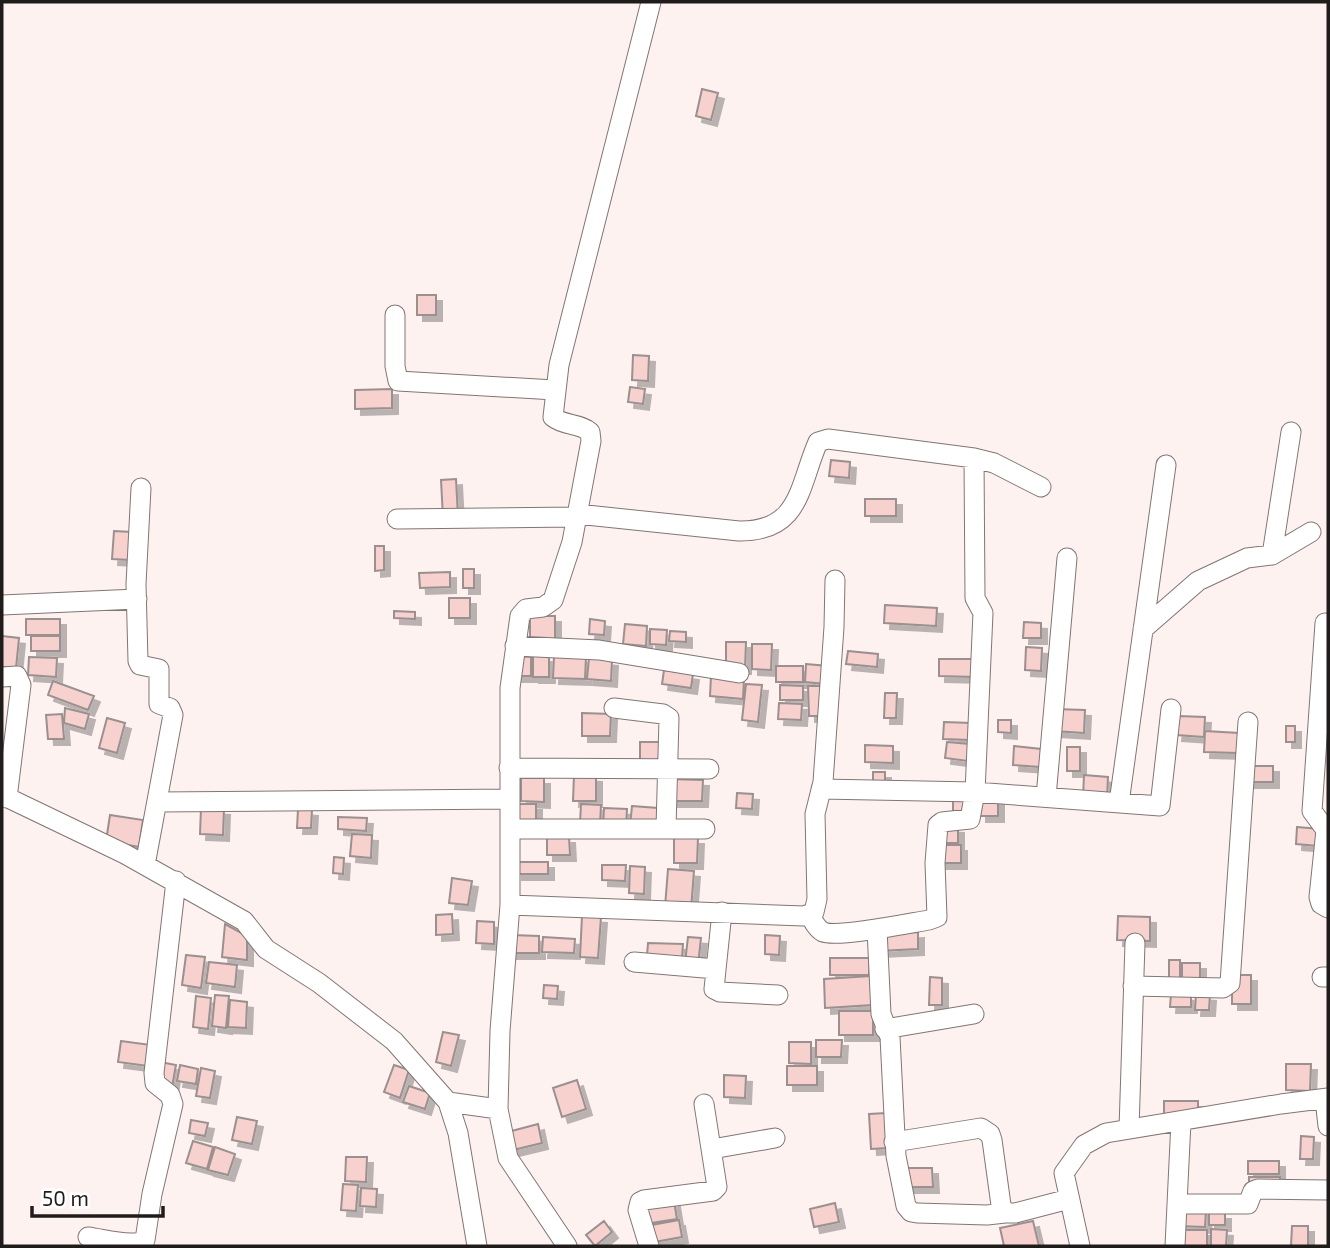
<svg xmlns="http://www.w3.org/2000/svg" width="1330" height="1248" viewBox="0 0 1330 1248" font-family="'Exo 2',sans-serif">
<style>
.building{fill:#f6d1cd;stroke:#9b908f;stroke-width:2;filter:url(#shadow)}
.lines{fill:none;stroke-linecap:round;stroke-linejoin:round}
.minor-casing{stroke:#807674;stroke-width:21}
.minor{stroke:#fff;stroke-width:19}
</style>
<defs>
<filter id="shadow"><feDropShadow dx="6" dy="6" stdDeviation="0" flood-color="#0004"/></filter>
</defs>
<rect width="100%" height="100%" fill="#fef2f1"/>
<path class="building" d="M702,89L718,93L711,120L696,116Z
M417,295H436V315H417Z
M633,355L649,356L648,381L632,380Z
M630,387L645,389L643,404L628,402Z
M392,389V408L355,409V390Z
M831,460L850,462L849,478L829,476Z
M456,479L458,517L443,518L441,480Z
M865,499H896V516H865Z
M114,531L132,532L131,560L112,559Z
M375,546H384V570L375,571Z
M463,569H474V588H463Z
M450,572V587L420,588L419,573Z
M449,598H470V618H449Z
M885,605L937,608L936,626L884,623Z
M394,611L415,612V619L394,618Z
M530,616H555V642H530Z
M26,619H60V635H26Z
M590,619L605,621L604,635L589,634Z
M1024,622L1041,623V638H1023Z
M625,624L647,626L646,646L623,644Z
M650,629L667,630L666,645L650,644Z
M670,631L686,632V642L669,641Z
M2,636L19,638L16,668L2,667Z
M31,636H60V651H31Z
M726,642H746L745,668H726Z
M752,644H772L771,670L752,669Z
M1026,647L1042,648L1041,671L1025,670Z
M848,651L878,654L877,667L846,664Z
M515,656L531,657V676H514Z
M533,656H549V677H533Z
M554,656L586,657L585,679L553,678Z
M29,657L57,658L56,677L28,675Z
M589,658L612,660L611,681L587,679Z
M939,659H975V677L939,676Z
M806,664L828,666L826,684L805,682Z
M776,666H803V682H776Z
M664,670L693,674L691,688L662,684Z
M711,676L744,679L743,699L710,696Z
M53,681L94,696L88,710L48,695Z
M746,684L762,685L758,722L742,720Z
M780,685L803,686V700H780Z
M808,686H825V716H809Z
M885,693H897L896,718H884Z
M779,703L802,704L801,720L778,719Z
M65,708L89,714L85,729L64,723Z
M1055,709L1085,710L1084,733L1054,731Z
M582,713L611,714L610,736H582Z
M62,714L64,739H48L46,715Z
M1178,716L1205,717L1204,737L1176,735Z
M107,718L125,723L117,753L99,748Z
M998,720H1011V733L998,732Z
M944,722L971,723L970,740L943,739Z
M1286,726H1295V742H1286Z
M1205,731L1239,733L1238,753L1204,752Z
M640,742H664V766H640Z
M947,742L970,744L968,761L945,758Z
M865,745L893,746V763L865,762Z
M1014,746L1041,749L1040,767L1013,765Z
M1067,747H1080V771H1067Z
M1249,766H1273V782H1248Z
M873,772H885V788H873Z
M574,775L596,776V801H573Z
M1084,775L1108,777L1107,798L1083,797Z
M521,778H544V802L521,801Z
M669,779L703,780L702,801H669Z
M737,793L753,794L752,809L736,808Z
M980,797H998V816H980Z
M953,799H970L969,817L953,816Z
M518,804H536V827H518Z
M581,804L601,805L600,825L580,824Z
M632,806L658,808L657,828L630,826Z
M201,808L224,809L223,835L200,834Z
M604,808L627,809L626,828L603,827Z
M298,809L312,810L311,828H297Z
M110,815L143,820L139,847L106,841Z
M338,817L367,818L366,831L338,829Z
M939,826L958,827V843H939Z
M1297,827L1320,829L1318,846L1296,844Z
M352,834L372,835L371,858L350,856Z
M547,837H569L570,855H547Z
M674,838H698L697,863H674Z
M937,845H961V863H937Z
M334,857L344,858L343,874L333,873Z
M516,862H548V874H516Z
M602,865H626L625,881L602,880Z
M630,866L645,867L644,894L629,893Z
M668,869L694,871L691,909L665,907Z
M452,878L472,881L468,905L449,903Z
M452,914L453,934L436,935V915Z
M582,916L601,917L598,958L580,957Z
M1118,916L1150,917V941L1117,940Z
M477,921L494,922V944L476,943Z
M225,924L247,936V960L222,957Z
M918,932V949L878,951V934Z
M511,935L539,936V953H511Z
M765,935L780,936L779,955L765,954Z
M543,937L575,939L574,953L542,952Z
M688,937L701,938L698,965L685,963Z
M648,943L683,944L682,958L647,956Z
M186,955L205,957L201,988L182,985Z
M830,958H870L869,975H830Z
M1169,960H1180V983H1169Z
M209,962L237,965L235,987L206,983Z
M1182,963H1200V983H1182Z
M1232,975H1251V1004H1232Z
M871,976L873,1005L825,1008L824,979Z
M930,977L942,978V1005H929Z
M544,985L558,986L557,999L543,998Z
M1171,994L1191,995V1007H1170Z
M1196,994L1210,995L1209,1010H1195Z
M215,995L229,996L226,1028L212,1026Z
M196,996L211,998L208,1029L193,1027Z
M230,1000L247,1002L246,1028L228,1027Z
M839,1011H873V1035H839Z
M443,1032L459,1035L451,1066L436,1062Z
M816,1040H842L841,1057H816Z
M121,1041L151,1045L148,1066L118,1062Z
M789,1042H811V1064L789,1063Z
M160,1062L176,1065L172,1087L157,1084Z
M1286,1064H1311L1310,1091L1286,1090Z
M180,1065L198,1069L196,1084L177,1081Z
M394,1065L409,1070L400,1098L384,1092Z
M787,1066H817V1085H787Z
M201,1068L215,1071L210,1098L196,1096Z
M724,1075L746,1076L745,1098L724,1097Z
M577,1080L586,1109L562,1117L553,1088Z
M409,1086L430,1093L425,1109L403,1102Z
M1164,1101H1198V1117H1164Z
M886,1113L888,1148L871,1149L869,1114Z
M237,1117L257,1121L252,1144L232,1140Z
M191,1120L208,1123L205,1136L189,1133Z
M538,1124L542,1143L509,1151L504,1133Z
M1301,1136L1314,1137L1313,1159H1300Z
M193,1141L213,1147L207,1169L186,1163Z
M215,1147L235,1154L228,1175L208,1170Z
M346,1157H367L366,1182L345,1181Z
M1248,1161H1279V1174H1248Z
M905,1168H932L933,1187H905Z
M1249,1177H1280V1188H1249Z
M343,1184L358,1185L356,1211L341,1210Z
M361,1188L377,1189L376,1207L360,1206Z
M674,1201L677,1219L645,1224L643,1206Z
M835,1203L839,1222L814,1227L810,1209Z
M1179,1209L1206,1210L1205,1227L1178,1226Z
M1209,1213H1225V1225H1209Z
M679,1220L682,1237L649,1243L646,1226Z
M604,1221L612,1232L595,1246L586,1235Z
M1033,1221L1039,1246H1004L1000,1228Z
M1292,1226H1308V1246H1291Z
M1211,1229L1227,1230L1226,1246H1211Z
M1178,1230H1207V1246H1178Z"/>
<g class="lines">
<g class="minor-casing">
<path id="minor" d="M395,315V366L398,381L555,390
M141,488L136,584L138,661L140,665L159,669V704L170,708L173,715L145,865
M577,514L739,531C801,532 799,485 818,442L828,439L974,458L994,463L1041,487
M397,519L576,517
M1272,555L1291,432
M2,605L137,599
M1325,623L1312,811L1326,830L1319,897L1321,904L1328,908
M1143,629L1198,581L1247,558L1272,555L1311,532
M515,646L599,650L739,673
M2,677L17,676L21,685L7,798
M614,708L663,714L669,718L666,829
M509,768L709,769
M821,789L975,792L1160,806L1171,709
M2,795L125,854L244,921L266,949L319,983L394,1041L448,1102L498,1109
M1046,797L1067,558
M157,802L510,799
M1119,803L1166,465
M510,829H705
M510,905L804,916L814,912L817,899L815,814L823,782L834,627L835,580
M722,912L714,989L720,992L778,995
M810,915C813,921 817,929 823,932C838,938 910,923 929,920L937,917L935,863L938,825L942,822L970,819L975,792L983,613L975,598L974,458
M877,929L881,1014L890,1037L896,1156L906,1206L911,1212L917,1213L987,1215L1005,1213
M634,962L716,969
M1322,977H1328
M1133,986L1223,988L1230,983L1248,722
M885,1029L974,1014
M1325,1099L1328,1126
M448,1102L458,1133L477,1246
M1129,1129L1135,943
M894,1142L981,1128L990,1134L992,1140L1001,1205L1005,1213H1015L1069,1199
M712,1149L775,1138
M1177,1204H1248L1253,1191L1258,1189L1328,1190
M88,1237C104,1239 132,1248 145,1240L152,1194L173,1104L170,1095L155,1083L154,1073L176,881
M567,1246L508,1158L498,1109L500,1031L510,905V688L520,616L526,609L543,607L553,600L572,542L591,441L590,432C580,423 564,426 553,417L559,365L651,2
M649,1246L638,1210L640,1202L644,1200L713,1191L717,1187L704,1104
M1080,1246L1064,1173L1084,1145L1106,1133L1281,1104L1328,1098
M1175,1246L1181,1121"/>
</g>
<use href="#minor" class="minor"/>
</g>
<rect width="1330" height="1248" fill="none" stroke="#201c1b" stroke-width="7"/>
<path d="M32 1206v10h131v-10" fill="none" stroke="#201c1b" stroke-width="3.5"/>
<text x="42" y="1206" font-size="21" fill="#201c1b" stroke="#ffffff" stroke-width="5" paint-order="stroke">50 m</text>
</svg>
